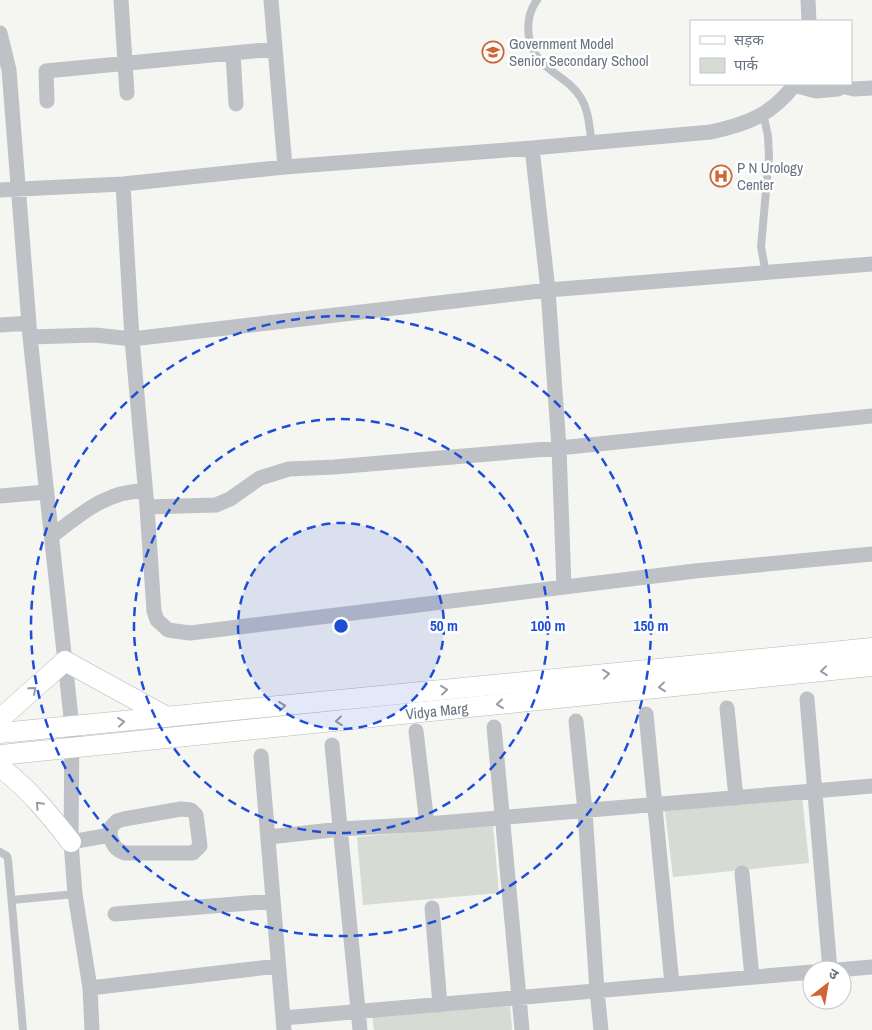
<svg xmlns="http://www.w3.org/2000/svg" width="872" height="1030" viewBox="0 0 872 1030" font-family="'Archivo Narrow','Noto Sans Devanagari',sans-serif">
<style>
.green{fill:#d6dbd3}
.lines{fill:none;stroke-linecap:round;stroke-linejoin:round}
.secondary-casing{stroke:#b3b7bb;stroke-width:21}
.service{stroke:#bec1c5;stroke-width:8}
.minor{stroke:#bec1c5;stroke-width:15}
.secondary{stroke:#fff;stroke-width:20}
.oneway{stroke:#959da5}
.ring{fill:none;stroke:#1d4ed8;stroke-width:2.5;stroke-dasharray:9 6}
.labels{text-anchor:middle;dominant-baseline:central;stroke-width:5;stroke-linejoin:round;paint-order:stroke}
.poi-label{font-size:15px;fill:#67737f;stroke:#fff;text-anchor:start}
.street-label{font-size:15px;fill:#67737f;stroke:#fff}
.centre{fill:#1d4ed8;stroke:#fff;stroke-width:2.5}
.ring-label{font-size:15px;text-anchor:middle;font-weight:bold;fill:#1d4ed8;stroke:#fff;stroke-width:5;stroke-linejoin:round;paint-order:stroke}
</style>
<rect width="100%" height="100%" fill="#f5f5f2"/>
<path class="green" d="M802,796L809,863L673,877L665,811Z
M493,825L499,893L363,905L357,837Z
M510,1004L512,1030H374L372,1014Z"/>
<g class="lines">
<g class="secondary-casing">
<g id="secondary">
<path d="M0,719L65,661L167,717"/>
<path d="M0,733L872,648"/>
<path id="s1" d="M0,755L872,666"/>
<path d="M0,767C27,787 50,815 71,842"/>
</g>
</g>
<path class="service" d="M537,0C529,11 527,24 529,37C536,72 565,72 581,98C589,111 589,127 592,143
M763,113L768,136L769,157L761,247L766,273
M0,852L7,856L8,860L23,1030
M12,900L75,894"/>
<path class="minor" d="M121,0L127,93
M271,0L285,167
M808,0L809,21
M0,33L9,70L30,337L72,727L71,842L75,894L90,988L92,1030
M233,53L236,104
M794,85L816,91L838,89L841,84
M841,86L854,89L872,88
M47,101L46,71L275,49
M532,148L548,290L559,448L564,587
M123,184L132,339L147,507L154,611L157,620L168,630L190,633L695,571L872,554
M0,190L123,184L285,167L532,148L711,132C747,124 772,115 795,84
M0,325L29,323
M30,337L95,335L132,339L548,290L872,264
M0,496L46,492
M147,507L216,505L230,499L260,478L289,469L334,467L559,448L872,416
M53,535C81,514 108,490 145,491
M807,699L830,970
M727,708L736,798
M646,714L672,984
M576,721L585,811L597,991L601,1030
M494,727L522,1030
M416,731L427,824
M332,745L360,1030
M261,756L284,1030
M269,837L341,829L427,824L872,786
M71,842L110,835L111,827L117,821L124,819L181,809L191,810L196,815L200,846L193,853H125C115,850 113,845 110,835
M742,873L752,977
M432,908L440,1005
M115,914L273,901
M837,970L872,967
M90,988L278,966
M283,1018L812,972"/>
<use href="#secondary" class="secondary"/>
</g>
<defs><path id="oneway-chevron" d="M-2-3.5L2.5 0L-2 3.5" fill="none" stroke-width="1.6" stroke-linecap="round" stroke-linejoin="round" transform="scale(1.25)"/></defs>
<g class="oneway">
<use href="#oneway-chevron" transform="translate(824 671) rotate(174)"/>
<use href="#oneway-chevron" transform="translate(606 674) rotate(-6)"/>
<use href="#oneway-chevron" transform="translate(662 687) rotate(174)"/>
<use href="#oneway-chevron" transform="translate(33 690) rotate(-41)"/>
<use href="#oneway-chevron" transform="translate(444 690) rotate(-6)"/>
<use href="#oneway-chevron" transform="translate(500 704) rotate(174)"/>
<use href="#oneway-chevron" transform="translate(282 706) rotate(-6)"/>
<use href="#oneway-chevron" transform="translate(339 721) rotate(174)"/>
<use href="#oneway-chevron" transform="translate(121 722) rotate(-6)"/>
<use href="#oneway-chevron" transform="translate(39 805) rotate(-133)"/>
</g>
<circle cx="341" cy="626" r="103" fill="#1d4ed8" fill-opacity=".12"/>
<g class="ring">
<circle cx="341" cy="626" r="103"/>
<circle cx="341" cy="626" r="207"/>
<circle cx="341" cy="626" r="310"/>
</g>
<defs>
<g id="school-ring" transform="scale(1.125)"><circle r="9.5" fill="#fff" stroke="#d06636" stroke-width="1.5"/><path d="M0-5L7-2L0 1L-7-2ZM-4 1L0 2.5L4 1V4Q0 6-4 4Z" fill="#d06636"/></g>
<g id="hospital-ring" transform="scale(1.125)"><circle r="9.5" fill="#fff" stroke="#d06636" stroke-width="1.5"/><path d="M-5-5h3v3.5h4V-5h3V5h-3V1.5h-4V5h-3Z" fill="#d06636"/></g>
</defs>
<g fill-rule="evenodd">
<use href="#school-ring" x="493" y="52"/>
<use href="#hospital-ring" x="721" y="176"/>
</g>
<g class="labels">
<g class="poi-label">
<text x="509" y="43">Government Model<tspan x="509" dy="17">Senior Secondary School</tspan></text>
<text x="737" y="167">P N Urology<tspan x="737" dy="17">Center</tspan></text>
</g>
<g class="street-label">
<text stroke="none"><textPath href="#s1" startOffset="439">Vidya Marg</textPath></text>
</g>
</g>
<circle cx="341" cy="626" r="8" class="centre"/>
<g class="ring-label">
<text x="444" y="631">50 m</text>
<text x="548" y="631">100 m</text>
<text x="651" y="631">150 m</text>
</g>
<rect x="690" y="20" width="162" height="65" fill="#ffffff" stroke="#c2c7cc"/>
<rect x="700" y="36" width="25" height="8" fill="#ffffff" stroke="#c2c7cc"/>
<text x="734" y="45" font-size="15" fill="#67737f">सड़क</text>
<rect x="700" y="58" width="25" height="15" fill="#d6dbd3" stroke="#c2c7cc"/>
<text x="734" y="70" font-size="15" fill="#67737f">पार्क</text>
<g transform="translate(827 985) rotate(31)"><circle r="24" fill="#ffffff" stroke="#c2c7cc"/>
<path d="M0-4L9 19L0 12L-9 19Z" fill="#d06636"/>
<text y="-8" font-size="14" font-weight="bold" text-anchor="middle" fill="#67737f">उ</text>
</g>
</svg>
